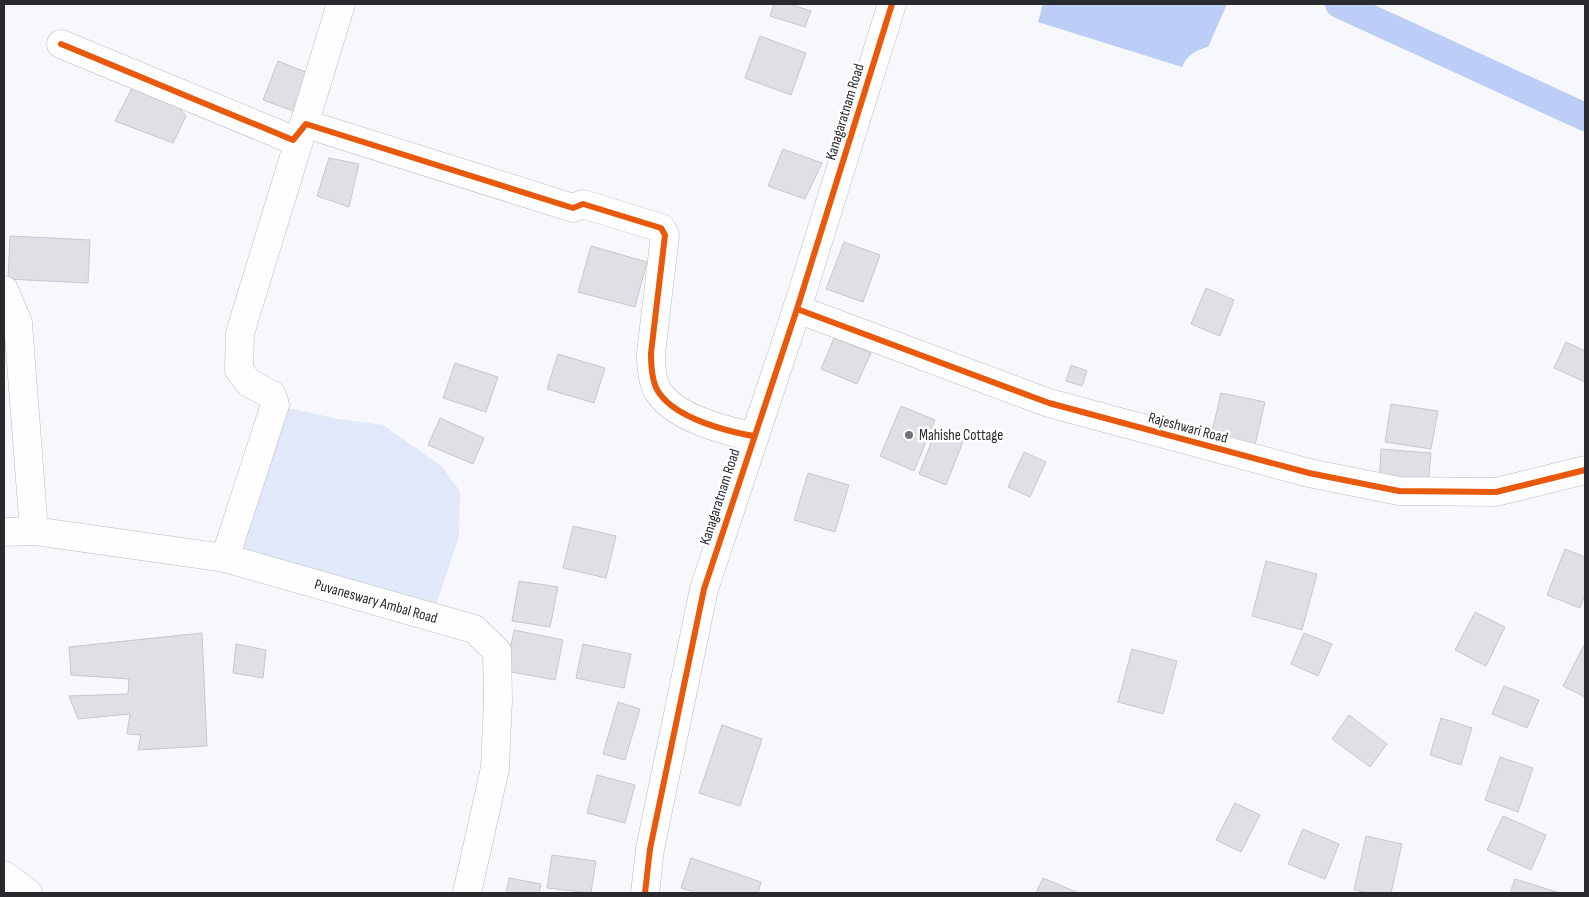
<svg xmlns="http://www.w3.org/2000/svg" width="1589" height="897" viewBox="0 0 1589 897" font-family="'Sofia Sans Condensed',sans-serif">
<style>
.green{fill:#e1e8fa}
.water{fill:#bccdf8}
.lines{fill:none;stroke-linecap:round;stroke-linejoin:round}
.canal{stroke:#bccdf8;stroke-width:28}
.building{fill:#dee0e4;stroke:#c7c8cc}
.minor-casing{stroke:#bbbcc0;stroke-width:29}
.minor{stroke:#fefeff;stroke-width:28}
.cycleway-casing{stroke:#fff;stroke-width:9}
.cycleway{stroke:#e8590c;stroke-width:6}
.poi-dot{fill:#717276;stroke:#fff;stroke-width:2}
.labels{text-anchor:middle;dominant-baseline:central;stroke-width:5;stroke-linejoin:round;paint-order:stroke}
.street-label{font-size:15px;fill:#292a2e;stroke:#fff}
.poi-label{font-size:15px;fill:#292a2e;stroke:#fff;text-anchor:start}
</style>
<rect width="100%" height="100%" fill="#f7f8fc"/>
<path class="green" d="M275,405L338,419L383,425L441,466L460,491L459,537L432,617L225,558Z"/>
<path class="water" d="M1043,4H1227L1208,47C1196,50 1187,55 1182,67L1038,22Z"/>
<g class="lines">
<path class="canal" d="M1339,4L1585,117"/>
</g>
<path class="building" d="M774,4H790L811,11L805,27L770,16Z
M760,36L806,53L791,95L745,78Z
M278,61L311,74L296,112L263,100Z
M133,86L172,99L186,116L173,143L115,121Z
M783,149L822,163L805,199L768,186Z
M329,158L359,164L349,207L317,196Z
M10,236L90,240L88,283L8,279Z
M844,242L880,255L863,302L826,289Z
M591,246L647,262L635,307L578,292Z
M1206,288L1234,300L1220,336L1191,324Z
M834,338L871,353L857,384L821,369Z
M1566,342L1585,351V382L1554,368Z
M558,354L605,368L594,403L547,389Z
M455,363L498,377L486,412L443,398Z
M1071,365L1087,371L1082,386L1066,381Z
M1221,393L1265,402L1255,445L1211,436Z
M1391,404L1438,411L1431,449L1385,442Z
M901,406L935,420L914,471L880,456Z
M440,418L484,438L473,464L428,445Z
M937,428L964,439L946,485L919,474Z
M1381,449L1431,453L1428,486L1379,483Z
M1024,452L1046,462L1030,497L1008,487Z
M808,473L849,485L835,532L794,520Z
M573,526L616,536L606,578L563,568Z
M1565,549L1585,557V594L1580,608L1547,595Z
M1266,561L1317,574L1302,630L1252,616Z
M519,581L558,587L550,627L512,621Z
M1475,612L1505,627L1486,666L1455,650Z
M514,630L563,640L555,680L506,671Z
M202,633L207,746L138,750L141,735L127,734L130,714L78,719L69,696L128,694L129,679L71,675L69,647Z
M1304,633L1332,644L1318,676L1291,664Z
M1585,643V697L1563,686Z
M236,644L266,650L263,678L233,673Z
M583,644L631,654L624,688L576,678Z
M1132,649L1177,661L1163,714L1118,702Z
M1504,686L1539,700L1527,728L1492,714Z
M618,702L640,709L625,760L603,754Z
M1349,715L1387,744L1370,767L1332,739Z
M1441,718L1472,728L1461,765L1430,755Z
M722,725L762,739L740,806L699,793Z
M1500,757L1533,768L1518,812L1485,800Z
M597,775L635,785L625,823L587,813Z
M1235,803L1260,815L1241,852L1216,840Z
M1503,816L1546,835L1531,870L1487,850Z
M1303,829L1339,844L1325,879L1288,864Z
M1366,836L1402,844L1391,893H1371L1354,890Z
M552,855L596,861L591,893L547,888Z
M691,858L761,882L758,893H690L691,891L681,888Z
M509,878L541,884L539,893H506Z
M1043,878L1079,893H1036Z
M1515,879L1560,893H1510Z"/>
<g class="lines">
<g class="minor-casing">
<g id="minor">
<path d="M61,44L293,140L306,124L573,208L583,204L661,228L665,235L651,353C651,365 652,385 660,394C677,418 725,431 753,436"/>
<path d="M4,290L18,323L34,531"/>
<path d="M797,309L1049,403L1309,473L1399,491L1496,492L1585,470"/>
<path id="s1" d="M4,532L34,531L225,558L474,629L497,651L498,699L495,768L467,893"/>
<path d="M225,558L275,405L272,395L249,383L239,370L240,333L341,4"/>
<path d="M4,875L28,893"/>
<path d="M645,893L650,849L704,589L797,309L892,4"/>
</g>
</g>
<use href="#minor" class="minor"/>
<g class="cycleway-casing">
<path id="cycleway" d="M61,44L293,140L306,124L573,208L583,204L661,228L665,235L651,353C651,365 652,385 660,394C677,418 725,431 753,436
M797,309L1049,403L1309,473L1399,491L1496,492L1585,470
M645,893L650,849L704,589L797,309L892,4"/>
</g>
<use href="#cycleway" class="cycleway"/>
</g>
<circle class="poi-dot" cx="909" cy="435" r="5"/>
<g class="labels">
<g class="street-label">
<text transform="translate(845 112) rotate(-73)">Kanagaratnam Road</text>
<text transform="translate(1188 428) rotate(15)">Rajeshwari Road</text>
<text transform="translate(720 497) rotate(-72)">Kanagaratnam Road</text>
<text stroke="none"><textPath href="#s1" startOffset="380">Puvaneswary Ambal Road</textPath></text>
</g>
<g class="poi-label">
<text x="919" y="435">Mahishe Cottage</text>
</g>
</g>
<rect width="1589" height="897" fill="none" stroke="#292a2e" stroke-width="10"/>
</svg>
